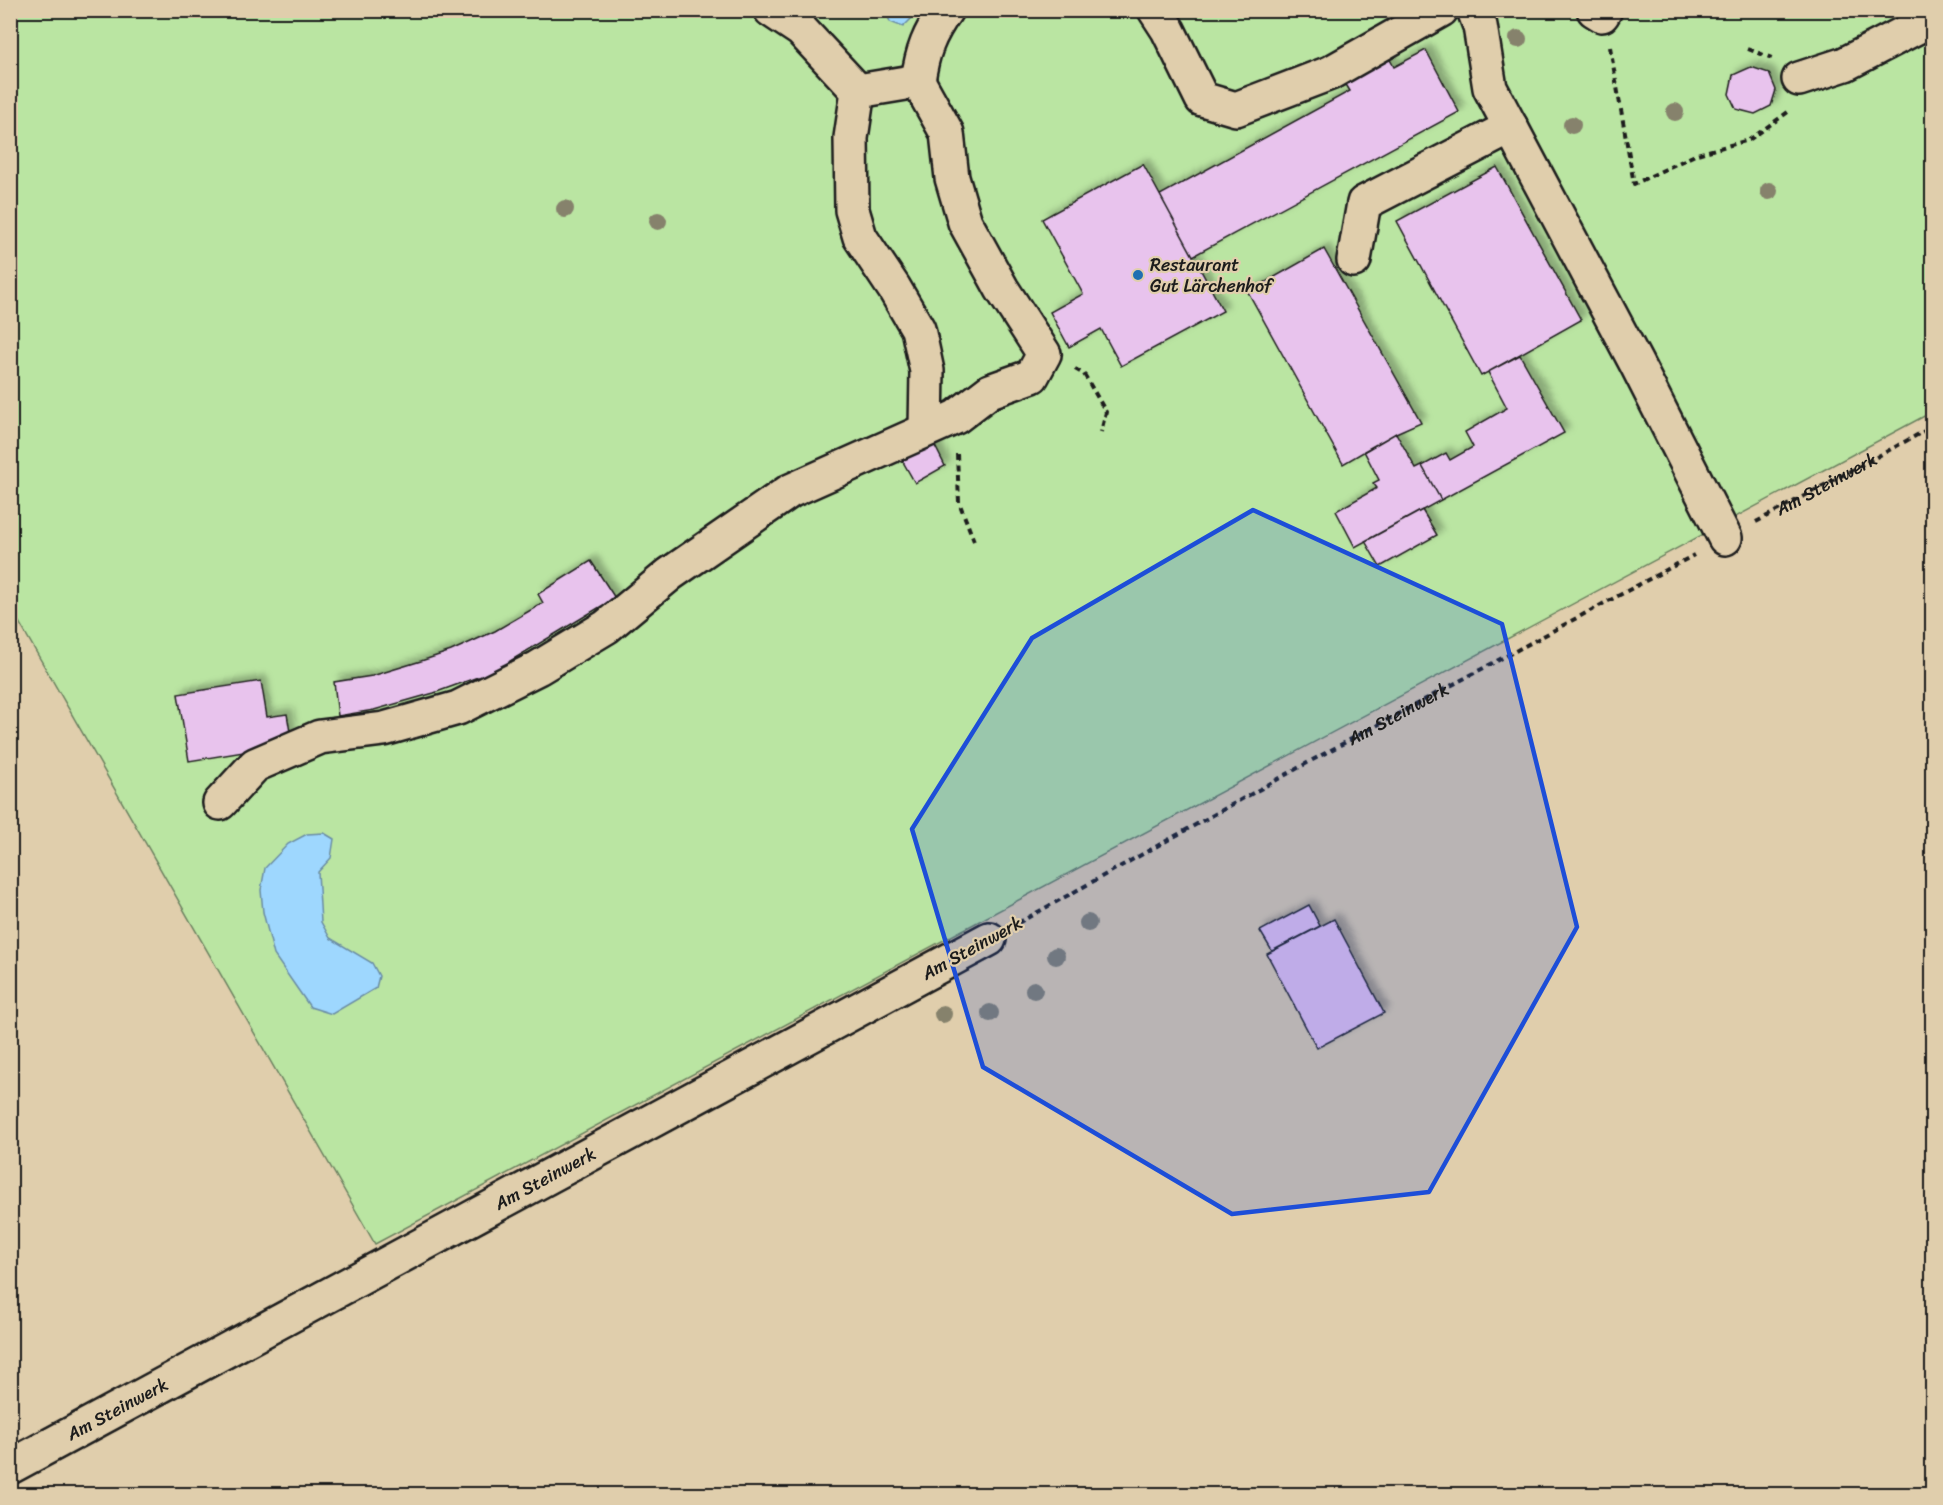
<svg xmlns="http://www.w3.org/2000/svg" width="1943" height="1505" viewBox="0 0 1943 1505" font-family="Sriracha,sans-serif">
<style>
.green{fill:#bae5a2;stroke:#6b805f;stroke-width:1.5}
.water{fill:#9ed7fe;stroke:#6a8ca4;stroke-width:1.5}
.building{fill:#e8c3ed;stroke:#1c1c1c;stroke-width:1.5;filter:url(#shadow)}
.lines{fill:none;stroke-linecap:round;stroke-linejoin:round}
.minor-casing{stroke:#1c1c1c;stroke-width:38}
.path{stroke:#1c1c1c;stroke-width:4;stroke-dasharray:6 4.5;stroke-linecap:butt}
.minor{stroke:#e0ceac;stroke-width:33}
.tree{fill:#86826c}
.marked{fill:#1d4ed8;fill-opacity:0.2;stroke:#1d4ed8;stroke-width:4.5;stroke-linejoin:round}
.poi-dot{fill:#1f6fb2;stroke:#e0ceac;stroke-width:2}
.labels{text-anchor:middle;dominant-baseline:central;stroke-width:4.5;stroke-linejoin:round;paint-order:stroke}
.poi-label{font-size:18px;fill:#1c1c1c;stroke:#e0ceac;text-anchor:start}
.street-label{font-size:18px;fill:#1c1c1c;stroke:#e0ceac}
</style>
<defs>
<filter id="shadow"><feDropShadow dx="5.5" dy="-5.5" stdDeviation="3" flood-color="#0004"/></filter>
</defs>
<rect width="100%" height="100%" fill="#e0ceac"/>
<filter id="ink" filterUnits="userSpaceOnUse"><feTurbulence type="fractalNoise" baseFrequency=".0167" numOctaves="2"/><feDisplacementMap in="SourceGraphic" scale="12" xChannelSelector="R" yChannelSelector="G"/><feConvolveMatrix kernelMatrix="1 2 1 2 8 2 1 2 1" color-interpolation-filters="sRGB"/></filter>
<g filter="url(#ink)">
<path class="green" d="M10,11H1932V412L375,1244L11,608Z"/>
<path class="water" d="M886,11V10L914,11L912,18L903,27L890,22Z
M324,833L334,839L331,858L318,872L321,922L330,938L372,963L379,976L376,988L332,1014L310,1007L274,955L263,912L261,890L265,868L288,844L307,834Z"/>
<path class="building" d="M1426,50L1459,112L1193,256L1160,195L1350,91L1342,78L1387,54L1394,67Z
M1751,67L1769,73L1776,90L1771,106L1755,114L1736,109L1729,94L1733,75Z
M1143,164L1223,311L1121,366L1101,329L1069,347L1050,312L1083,294L1042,219Z
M1497,167L1581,320L1481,376L1397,221Z
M1324,249L1421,422L1396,433L1343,464L1248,292Z
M1520,355L1564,433L1441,500L1422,466L1446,453L1450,460L1473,447L1465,432L1507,408L1488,372Z
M1396,433L1416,469L1422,466L1441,500L1355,547L1336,511L1377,488L1373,483L1379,480L1364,451Z
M930,436L945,466L915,483L898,453Z
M1422,510L1437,535L1380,567L1365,541Z
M591,561L615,598L510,661L513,667L481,683L478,677L434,693L374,710L338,716L334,682L372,676L421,661L451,651L495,631L543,603L538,594Z
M261,681L267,717L287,714L292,744L189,761L178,694Z
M1309,905L1320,926L1272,951L1260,931Z
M1334,919L1384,1013L1317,1048L1267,954Z"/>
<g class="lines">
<g class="minor-casing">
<g id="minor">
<path d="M771,10L801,30L858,91L851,138L852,210L860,237L894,288L918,329L927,371L926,429"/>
<path d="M1155,10L1168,30L1202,99L1236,109L1330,73L1441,10"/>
<path d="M1474,10L1480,26L1490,88L1636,363L1725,538"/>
<path d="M1594,10L1602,15L1605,10"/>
<path d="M1799,79L1845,64L1932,19"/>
<path d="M918,81C922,52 929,34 946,10"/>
<path d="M1354,260L1364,203L1511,127"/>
<path d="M220,803L255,765L320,737L384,729L458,708L538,668L606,627L670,574L790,491L956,417L990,391L1032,376L1044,354L1002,289L965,222L952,178L947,133L918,81L858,91"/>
<path id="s3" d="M10,1467L989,939"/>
</g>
</g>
<g class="path">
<path d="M1610,47L1634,184L1697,154L1749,140L1788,112"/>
<path d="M1748,49L1772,58"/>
<path d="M1075,369L1084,374L1106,412L1101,432"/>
<path d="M957,454L959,502L974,541"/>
<path id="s1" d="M1756,522L1932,427"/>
<path id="s2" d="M1018,923L1318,757L1694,555"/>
</g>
<use href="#minor" class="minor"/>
</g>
<g class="tree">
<circle cx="1518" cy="39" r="9"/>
<circle cx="1675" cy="112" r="9"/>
<circle cx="1572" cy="125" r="9"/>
<circle cx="1769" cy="191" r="9"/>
<circle cx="565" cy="209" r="9"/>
<circle cx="658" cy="221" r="9"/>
<circle cx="1088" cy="923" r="9"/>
<circle cx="1056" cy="956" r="9"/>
<circle cx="1034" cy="990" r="9"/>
<circle cx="990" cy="1013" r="9"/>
<circle cx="943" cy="1014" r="9"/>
</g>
</g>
<path class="marked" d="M1253,510L1502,624L1577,927L1429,1192L1232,1214L983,1067L912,829L1032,638Z"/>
<circle class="poi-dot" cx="1138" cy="275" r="6"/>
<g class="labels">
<g class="poi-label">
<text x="1150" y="265">Restaurant<tspan x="1150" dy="21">Gut Lärchenhof</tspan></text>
</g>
<g class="street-label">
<text stroke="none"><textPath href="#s1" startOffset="80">Am Steinwerk</textPath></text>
<text stroke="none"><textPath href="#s2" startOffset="434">Am Steinwerk</textPath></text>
<text transform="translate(972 948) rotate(-29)">Am Steinwerk</text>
<text stroke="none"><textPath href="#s3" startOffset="608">Am Steinwerk</textPath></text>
<text stroke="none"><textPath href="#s3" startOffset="122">Am Steinwerk</textPath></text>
</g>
</g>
<rect width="1943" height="1505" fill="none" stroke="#e0ceac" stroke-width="36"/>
<rect x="18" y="18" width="1907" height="1469" fill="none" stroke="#1c1c1c" stroke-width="2" filter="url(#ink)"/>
</svg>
